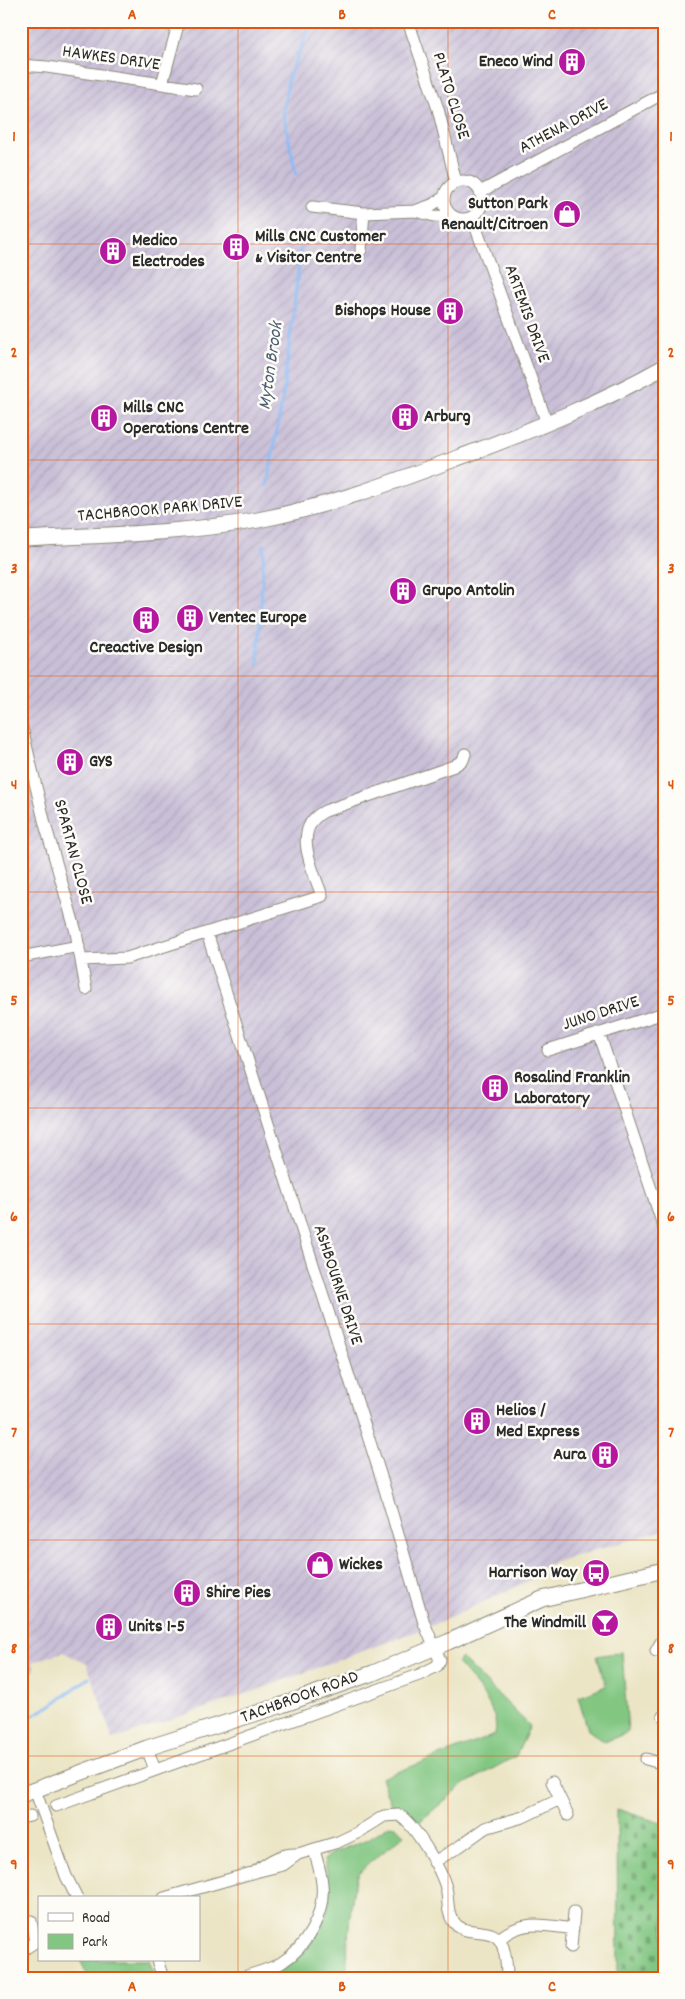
<svg xmlns="http://www.w3.org/2000/svg" width="685" height="1999" viewBox="0 0 685 1999" font-family="Dekko,sans-serif">
<style>
.industrial{fill:url(#industrial-furrows)}
.cemetery{fill:url(#cemetery-stones);stroke:#567856}
.green{fill:#81c681;stroke:#567856}
.lines{fill:none;stroke-linecap:round;stroke-linejoin:round}
.stream{stroke:#88baf5;stroke-width:3}
.street-casing{stroke:#8b8878;stroke-width:13}
.secondary-casing{stroke:#8b8878;stroke-width:17}
.street{stroke:#fff;stroke-width:11}
.secondary{stroke:#fff;stroke-width:15}
.grid{fill:none;stroke:#df570e;stroke-width:1;stroke-opacity:0.55}
.labels{text-anchor:middle;dominant-baseline:central;stroke-width:5;stroke-linejoin:round;paint-order:stroke}
.street-label{font-size:18px;fill:#2b2b2b;stroke:#fdfcf7}
.poi-label{font-size:18px;font-weight:bold;fill:#2b2b2b;stroke:#fdfcf7;text-anchor:start}
.water-label{font-size:19px;font-style:italic;fill:#4c5d72;stroke:#fdfcf7}
.neatline{fill:none;stroke:#df570e;stroke-width:2}
.grid-label{font-size:16px;text-anchor:middle;font-weight:bold;fill:#df570e}
</style>
<defs>
<pattern id="industrial-furrows" width="10" height="10" patternUnits="userSpaceOnUse" patternTransform="scale(1.25)"><rect width="10" height="10" fill="#c9bfd7"/><path d="M-1 1l2-2M0 10L10 0M9 11l2-2" fill="none" stroke="#ada4b9"/></pattern>
<pattern id="cemetery-stones" width="16" height="16" patternUnits="userSpaceOnUse" patternTransform="scale(1.25)"><rect width="16" height="16" fill="#81c681"/><path d="M2 7V4a2 2 0 0 1 4 0v3zM10 15v-3a2 2 0 0 1 4 0v3z" fill="#6aa16a"/></pattern>
</defs>
<rect width="100%" height="100%" fill="#fdfcf7"/>
<filter id="ink" filterUnits="userSpaceOnUse"><feTurbulence type="fractalNoise" baseFrequency=".02" numOctaves="2"/><feDisplacementMap in="SourceGraphic" scale="10" xChannelSelector="R" yChannelSelector="G"/><feConvolveMatrix kernelMatrix="1 2 1 2 8 2 1 2 1" color-interpolation-filters="sRGB"/></filter>
<filter id="wash" filterUnits="userSpaceOnUse"><feTurbulence type="fractalNoise" baseFrequency=".0096" numOctaves="4" result="noise"/><feDisplacementMap in="SourceGraphic" scale="20" xChannelSelector="R" yChannelSelector="G"/><feGaussianBlur stdDeviation="1.12" result="paint"/><feColorMatrix in="noise" values="0 0 0 0 0 0 0 0 0 0 0 0 0 0 0 0 0 1.4 0 .05"/><feComposite in="paint" operator="in"/></filter>
<g filter="url(#wash)">
<rect width="100%" height="100%" fill="#ebe5c5"/>
<path class="industrial" d="M21,21H664V1530L538,1567L534,1578L441,1622L263,1688L112,1740L108,1724L87,1664L63,1652L33,1662L35,1671L21,1676V551H24L21,545Z"/>
<path class="cemetery" d="M617,1809L664,1824V1978H618Z"/>
<path class="green" d="M622,1652L628,1732L605,1742L588,1730L578,1696L606,1686L597,1656Z
M461,1658L530,1726L516,1756L463,1785L418,1823C411,1812 405,1804 391,1805L381,1778L495,1735C501,1710 472,1680 457,1663Z
M390,1825L396,1826L404,1835C390,1848 373,1858 360,1872C350,1883 346,1960 347,1978H265C295,1963 308,1954 322,1923C326,1914 330,1904 330,1894C331,1882 326,1871 324,1859L335,1852L368,1839Z
M80,1960H149L156,1978H89Z"/>
<g class="lines">
<path class="stream" d="M296,174L283,113L288,79L312,21
M267,486L283,395L301,248
M258,664L264,545
M21,1722L50,1706L89,1678"/>
</g>
</g>
<g filter="url(#ink)">
<g class="lines">
<g class="street-casing">
<path id="street" d="M408,21L438,109L456,182
M21,65L47,67L196,89
M162,84L179,21
M444 200a19 19 0 1 1 38 0a19 19 0 1 1-38 0Z
M480,192L664,93
M312,207L364,213L415,211L434,216L454,217
M415,211L432,205L444,197
M472,217L547,423
M361,250L364,213
M21,724L45,824L76,932L86,989
M21,957L79,946
M82,960L127,958L322,896C313,869 290,828 325,811L454,766L463,760L465,754
M599,1033L664,1228
M548,1050L664,1013
M656,1651L664,1637
M663,1716H664
M147,1748L155,1770
M646,1759L664,1764
M552,1782L568,1815
M35,1790L66,1876L77,1898
M56,1806L419,1675L437,1666L440,1660L424,1623L383,1483L207,933
M21,1818L30,1816
M434,1862L460,1846L485,1828L523,1817L560,1799
M256,1871C269,1861 281,1853 298,1854
M164,1898L255,1872L283,1865L298,1854L338,1842L357,1833L384,1816L399,1815C415,1825 441,1869 446,1888C449,1899 446,1911 453,1921C465,1940 495,1922 503,1947C506,1957 507,1968 507,1978
M31,1921L35,1942H39
M499,1939C523,1919 544,1925 573,1929
M571,1947L574,1912
M21,1951L35,1942
M157,1960L163,1978
M241,1978C255,1973 269,1970 281,1963C307,1947 325,1914 322,1884C321,1872 317,1861 314,1850"/>
</g>
<g class="secondary-casing">
<path id="secondary" d="M21,539C100,535 180,534 258,520C332,506 401,479 471,453C537,428 602,402 664,367
M21,1795L147,1748L282,1705L373,1673L448,1642L542,1599L664,1570"/>
</g>
<use href="#street" class="street"/>
<use href="#secondary" class="secondary"/>
</g>
</g>
<path class="grid" d="M238,21V1978M448,21V1978M21,244H664M21,460H664M21,676H664M21,892H664M21,1108H664M21,1324H664M21,1540H664M21,1756H664"/>
<defs>
<g id="building-disc" transform="scale(1.4375)"><circle r="9.5" fill="#b5179e" stroke="#fdfcf7"/><path d="M-4-6H4V6H1V3H-1V6H-4ZM-2.5-4.3h1.7v1.8h-1.7ZM.8-4.3h1.7v1.8H.8ZM-2.5-1h1.7V.8h-1.7ZM.8-1h1.7V.8H.8Z" fill="#fff"/></g>
<g id="shop-disc" transform="scale(1.4375)"><circle r="9.5" fill="#b5179e" stroke="#fdfcf7"/><path d="M-5-2.5h2.3a2.7 3.5 0 0 1 5.4 0H5L5.5 6h-11ZM-1.5-2.5h3a1.5 2.3 0 0 0-3 0Z" fill="#fff"/></g>
<g id="bus-disc" transform="scale(1.4375)"><circle r="9.5" fill="#b5179e" stroke="#fdfcf7"/><path d="M-5-6H5V4H4V6H2V4H-2V6H-4V4H-5ZM-3.5-4V0h7V-4ZM-3.5 1.2v1.5H-2V1.2ZM2 1.2v1.5H3.5V1.2Z" fill="#fff"/></g>
<g id="bar-disc" transform="scale(1.4375)"><circle r="9.5" fill="#b5179e" stroke="#fdfcf7"/><path d="M-6-5H6L.8 .8V4.5H3.5V6h-7V4.5H-.8V.8Z" fill="#fff"/></g>
</defs>
<g fill-rule="evenodd">
<use href="#building-disc" x="572" y="62"/>
<use href="#shop-disc" x="567" y="214"/>
<use href="#building-disc" x="236" y="247"/>
<use href="#building-disc" x="113" y="251"/>
<use href="#building-disc" x="450" y="311"/>
<use href="#building-disc" x="405" y="417"/>
<use href="#building-disc" x="104" y="418"/>
<use href="#building-disc" x="403" y="591"/>
<use href="#building-disc" x="190" y="618"/>
<use href="#building-disc" x="146" y="620"/>
<use href="#building-disc" x="70" y="762"/>
<use href="#building-disc" x="495" y="1088"/>
<use href="#building-disc" x="477" y="1421"/>
<use href="#building-disc" x="605" y="1455"/>
<use href="#shop-disc" x="320" y="1565"/>
<use href="#bus-disc" x="596" y="1573"/>
<use href="#building-disc" x="187" y="1593"/>
<use href="#bar-disc" x="605" y="1623"/>
<use href="#building-disc" x="109" y="1627"/>
</g>
<g class="labels">
<g class="street-label">
<text transform="translate(111 59) rotate(8)">HAWKES DRIVE</text>
<text transform="translate(450 96) rotate(73)">PLATO CLOSE</text>
<text transform="translate(564 127) rotate(-28)">ATHENA DRIVE</text>
<text transform="translate(526 314) rotate(70)">ARTEMIS DRIVE</text>
<text transform="translate(160 510) rotate(-5)">TACHBROOK PARK DRIVE</text>
<text transform="translate(72 852) rotate(75)">SPARTAN CLOSE</text>
<text transform="translate(601 1014) rotate(-18)">JUNO DRIVE</text>
<text transform="translate(337 1285) rotate(72)">ASHBOURNE DRIVE</text>
<text transform="translate(300 1698) rotate(-20)">TACHBROOK ROAD</text>
</g>
<g class="poi-label">
<text x="553" y="62" text-anchor="end">Eneco Wind</text>
<text x="548" y="204" text-anchor="end">Sutton Park<tspan x="548" dy="21">Renault/Citroen</tspan></text>
<text x="255" y="237">Mills CNC Customer<tspan x="255" dy="21">&amp; Visitor Centre</tspan></text>
<text x="132" y="241">Medico<tspan x="132" dy="21">Electrodes</tspan></text>
<text x="431" y="311" text-anchor="end">Bishops House</text>
<text x="123" y="408">Mills CNC<tspan x="123" dy="21">Operations Centre</tspan></text>
<text x="424" y="417">Arburg</text>
<text x="422" y="591">Grupo Antolin</text>
<text x="209" y="618">Ventec Europe</text>
<text x="146" y="648" text-anchor="middle">Creactive Design</text>
<text x="89" y="762">GYS</text>
<text x="514" y="1078">Rosalind Franklin<tspan x="514" dy="21">Laboratory</tspan></text>
<text x="496" y="1411">Helios /<tspan x="496" dy="21">Med Express</tspan></text>
<text x="586" y="1455" text-anchor="end">Aura</text>
<text x="339" y="1565">Wickes</text>
<text x="577" y="1573" text-anchor="end">Harrison Way</text>
<text x="206" y="1593">Shire Pies</text>
<text x="586" y="1623" text-anchor="end">The Windmill</text>
<text x="128" y="1627">Units 1-5</text>
</g>
<g class="water-label">
<text transform="translate(272 366) rotate(-82)">Myton Brook</text>
</g>
</g>
<rect width="685" height="1999" fill="none" stroke="#fdfcf7" stroke-width="55"/>
<rect x="38" y="1896" width="162" height="65" fill="#fdfcf7" stroke="#a9a8a5"/>
<rect x="48" y="1913" width="25" height="8" fill="#ffffff" stroke="#a9a8a5"/>
<text x="82" y="1922" font-size="15" fill="#2b2b2b">Road</text>
<rect x="48" y="1934" width="25" height="15" fill="#81c681" stroke="#a9a8a5"/>
<text x="82" y="1946" font-size="15" fill="#2b2b2b">Park</text>
<rect x="28" y="28" width="630" height="1944" class="neatline"/>
<g class="grid-label">
<text x="132" y="19">A</text>
<text x="342" y="19">B</text>
<text x="552" y="19">C</text>
<text x="14" y="141">1</text>
<text x="671" y="141">1</text>
<text x="14" y="357">2</text>
<text x="671" y="357">2</text>
<text x="14" y="573">3</text>
<text x="671" y="573">3</text>
<text x="14" y="789">4</text>
<text x="671" y="789">4</text>
<text x="14" y="1005">5</text>
<text x="671" y="1005">5</text>
<text x="14" y="1221">6</text>
<text x="671" y="1221">6</text>
<text x="14" y="1437">7</text>
<text x="671" y="1437">7</text>
<text x="14" y="1653">8</text>
<text x="671" y="1653">8</text>
<text x="14" y="1869">9</text>
<text x="671" y="1869">9</text>
<text x="132" y="1991">A</text>
<text x="342" y="1991">B</text>
<text x="552" y="1991">C</text>
</g>
</svg>
